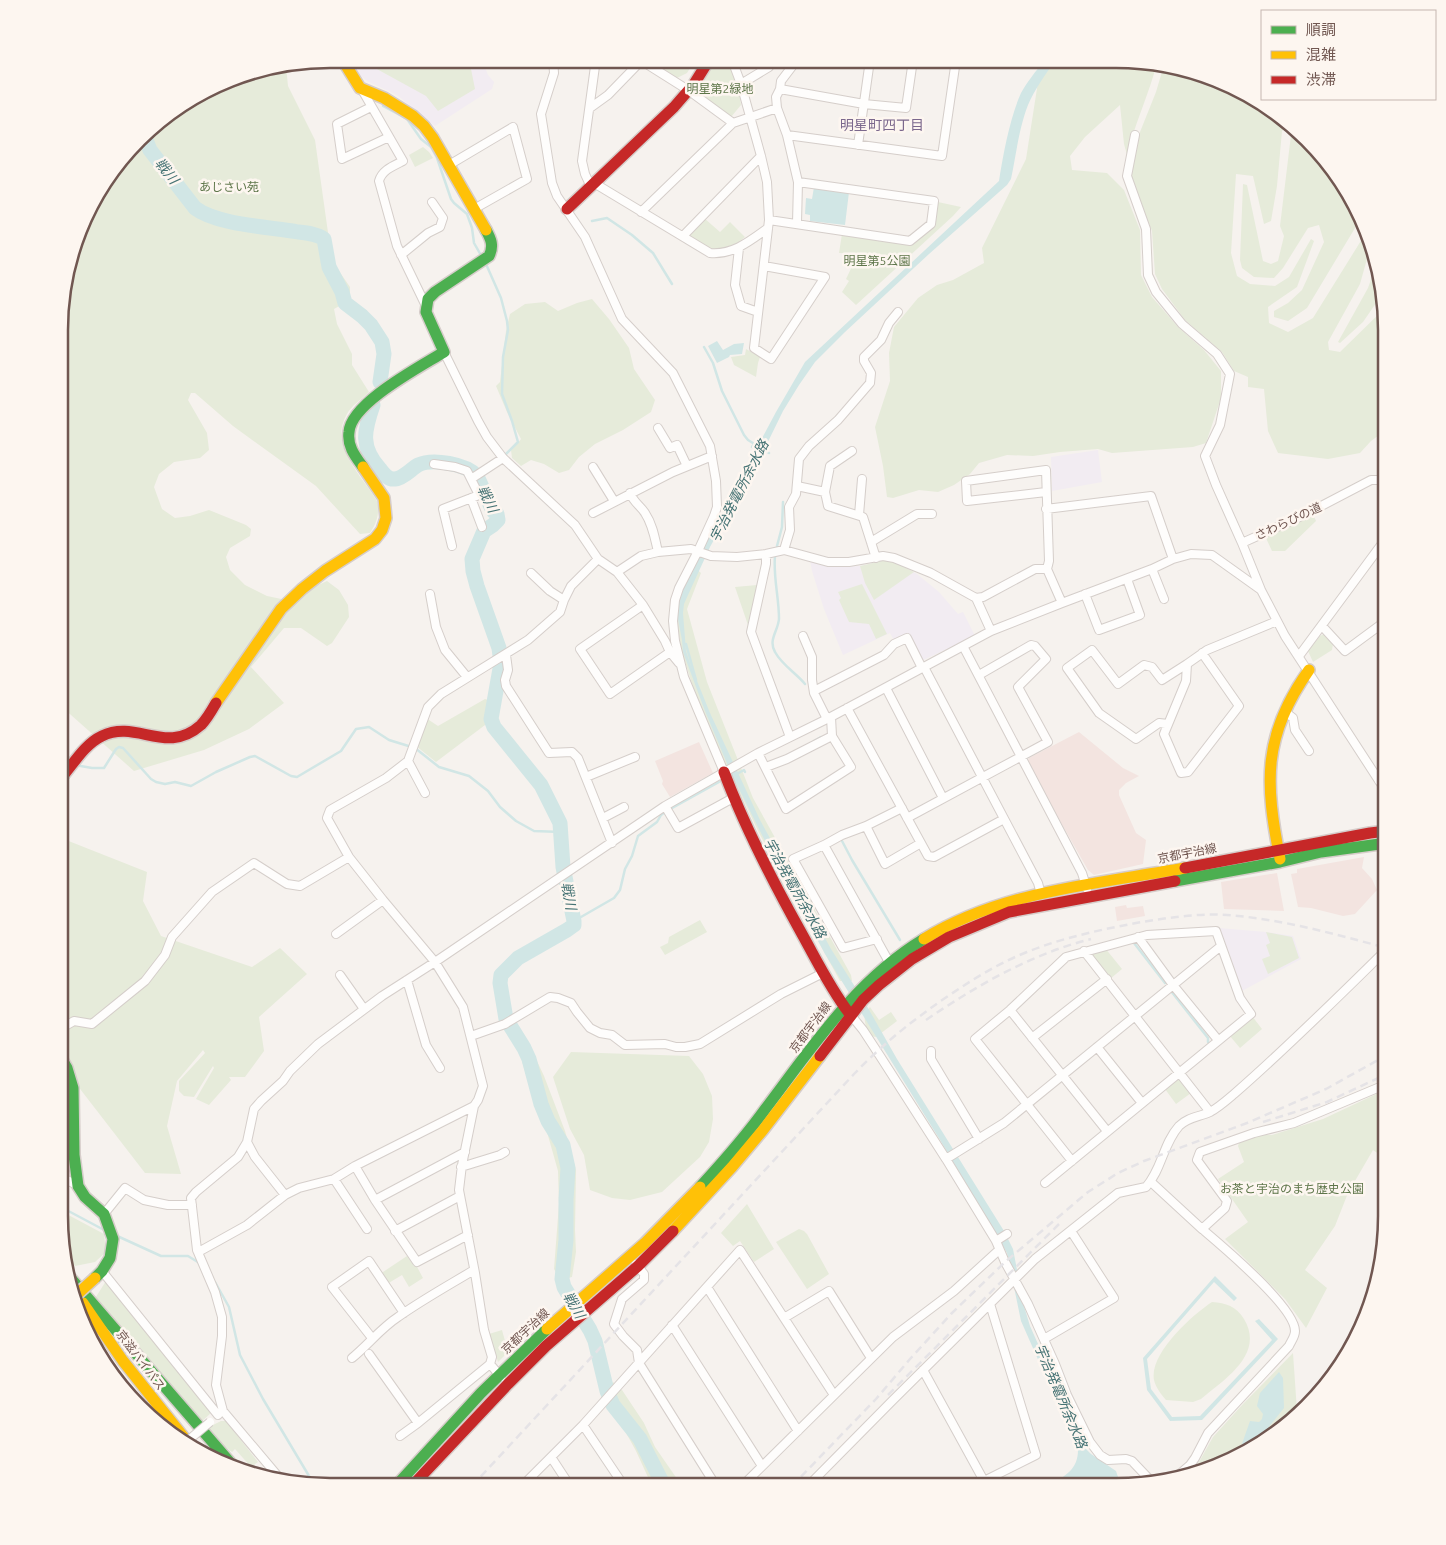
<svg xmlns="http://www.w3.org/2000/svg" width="1446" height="1545" viewBox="0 0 1446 1545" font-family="Ubuntu,'Noto Sans JP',sans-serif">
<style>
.commercial{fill:#f3e4e0}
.education{fill:#f2ecf2}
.green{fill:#e6ebda}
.water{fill:#d1e6e5}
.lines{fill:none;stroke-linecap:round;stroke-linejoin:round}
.stream{stroke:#d1e6e5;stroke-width:2.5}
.river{stroke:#d1e6e5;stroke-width:15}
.street-casing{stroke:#d5ceca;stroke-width:10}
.fast-casing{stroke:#d6cdca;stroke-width:14}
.slow-casing{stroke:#d6cdca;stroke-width:14}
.jam-casing{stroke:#d6cdca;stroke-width:14}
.street{stroke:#fefdfc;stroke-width:8}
.fast{stroke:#4caf50;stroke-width:11}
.slow{stroke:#ffc107;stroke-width:11}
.jam{stroke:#c62828;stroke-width:11}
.rail{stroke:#e5e3e6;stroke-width:2.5;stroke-dasharray:8 5;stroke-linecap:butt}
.street-bridge-casing{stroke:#d5ceca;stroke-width:10;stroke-linecap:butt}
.slow-bridge-casing{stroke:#d6cdca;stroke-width:14;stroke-linecap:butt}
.street-bridge{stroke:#fefdfc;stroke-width:8}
.slow-bridge{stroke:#ffc107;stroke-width:11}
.labels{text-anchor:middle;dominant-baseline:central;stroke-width:5;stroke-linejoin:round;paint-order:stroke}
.park-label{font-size:12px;fill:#5e764a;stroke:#fdf6f0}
.street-label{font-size:12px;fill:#715751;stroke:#fdf6f0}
.neighbourhood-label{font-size:14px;fill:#7b688d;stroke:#fdf6f0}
.water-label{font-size:14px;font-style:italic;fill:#467374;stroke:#fdf6f0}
.rim{fill:none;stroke:#715751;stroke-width:2.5}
</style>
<rect width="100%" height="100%" fill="#f6f2ee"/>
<path class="commercial" d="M1079,732L1123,768L1139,776L1126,783L1119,790V795L1136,833L1146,840L1143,864L1094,875L1088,870L1027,763L1029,758Z
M699,742L713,773L670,797L662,784L663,781L655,761Z
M1364,857L1362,868L1372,879L1377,890L1355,914L1343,916L1311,908L1298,907L1291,874L1297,873V869Z
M1277,873L1284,911L1224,909L1221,882Z
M1126,905L1127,908L1143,906L1145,916L1117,921L1115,907Z"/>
<path class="education" d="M350,59H482L488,75L494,82L492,89L435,126L397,95L367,81L356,72Z
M1098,450L1102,482L1052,491L1051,457Z
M810,560L843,567L860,566L886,560L894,562L917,574L939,592L958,614L963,612L975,636L921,661L908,636L895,642L890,633L843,655L824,609L812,571Z
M1219,928L1266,932L1293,936L1301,959L1242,991Z"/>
<path class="green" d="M375,59H469L475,89L438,111L426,96L375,68Z
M650,60H695L687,73L677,78Z
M717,60L728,61L738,86L741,105L731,117H727C719,111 696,98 700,86C703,78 710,70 714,62Z
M1054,61H1151L1157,63C1149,94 1135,123 1127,155L1124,144L1120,105L1085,137L1070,156L1072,170L1107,173L1124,190L1140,230L1141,275L1152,297L1178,327L1204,350L1221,371V398L1206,443L1193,447L1112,453L1098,449L1060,452L1033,456L1007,455L979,463L970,474L954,485L938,492L919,490L893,498L887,497L883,466L875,427L890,381L889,353L894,327L918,298L937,285L953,280L984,263L982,248L1026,159L1038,82Z
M1164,65L1252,95L1289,124L1282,131L1277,186L1271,221L1264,224L1253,176L1236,174L1231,253L1237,276L1250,284L1275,286L1289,277L1311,239L1314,241L1297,287L1268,307L1269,323L1288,332L1313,318L1367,231L1372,241L1360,284L1328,342L1329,350L1340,352L1386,307L1387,384L1381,400L1387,404V435L1382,433L1371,441L1360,453L1328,459L1278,453L1268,431L1264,389L1248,387V377L1234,371L1222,352L1185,320L1162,289L1155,274L1152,231L1129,176L1138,137L1156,92Z
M286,66L288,86L315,140L332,261L350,287V300L334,309L337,324L352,354V365L369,392C362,399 351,406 347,414C328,446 362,475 377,501C380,512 377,523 370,533L360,534L316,486L233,426L195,393H191L188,400L207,433L209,450L200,458L174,462L159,474L154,487L162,509L175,518L190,516L209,510L246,525L251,529L250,536L230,548L226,557L230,570L245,585L267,596L296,602L316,586L327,581L339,590L348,605L349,617L332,643L327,646L301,628H284L251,667L284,703L249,729L204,750L134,771L62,707L64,277L95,194L151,126L242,73Z
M1297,129L1308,138L1341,179L1361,218L1307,308L1288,321L1274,317V311L1288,303L1302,290L1324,242L1319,225L1308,228L1283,268L1274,278L1254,277L1242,268L1240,260L1243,184L1247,185L1263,261L1271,264L1278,261L1284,236L1280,226L1291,135Z
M423,147L429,152L433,158L415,167L409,155Z
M938,202L961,207L953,216L856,305L842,292L849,281L846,279L858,254L839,253L842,234L910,244L934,224Z
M704,218L720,232L730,222L745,237C720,258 713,255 690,235L691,231Z
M1377,262L1383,293L1363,322L1340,343L1338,342L1368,288Z
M592,299L609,319L629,348L634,369L655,400L651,412L623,430L595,444L579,457L569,470L559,473L544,464L531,460L521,466L512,458L511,450L518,443L521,439L507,412L496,386L500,382L506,331L510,314L525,304L545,302L558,311L577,303Z
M746,349L760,357L758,363L756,377L734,365L731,357L745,355Z
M1313,514L1316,521L1285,551H1272L1265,536Z
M886,560L894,562L914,572L874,600L865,583L860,566Z
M694,567L701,573L687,609L707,682L753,798L851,975L852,981H840L759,833L715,741L694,690L682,652L676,620L680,601Z
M862,584L887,634L876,639L869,624L849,622L839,600L841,598L838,592Z
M757,585L748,625L735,587Z
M1324,634L1333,644L1332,650L1313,662L1308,651L1320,636Z
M485,699L491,701L489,722L436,762L416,746L426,718L438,726Z
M61,838L147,872L143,901L161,936L252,967L280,948L307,974L259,1017L264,1051L245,1077H229L231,1080L209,1105L196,1099L214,1068L213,1066L194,1097L184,1096L179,1091V1081L205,1053L203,1050L177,1081L167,1126L181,1174L145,1173L60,1063Z
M700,920L707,932L665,955L660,947L668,943L669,937Z
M1266,932L1292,937L1299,958L1268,974L1262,959L1270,956L1266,945L1270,943Z
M1105,948L1122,969L1110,979L1089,953Z
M870,1007L879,1020L891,1012L897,1021L876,1037L871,1036C865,1025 861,1017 870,1007Z
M1252,1016L1262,1029L1240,1048L1229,1035Z
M571,1052L689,1056L703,1074L712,1096L713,1119L709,1142L700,1157L662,1192L630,1200L612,1198L590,1190L584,1155L570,1129L553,1077Z
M524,1053L536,1059L544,1076L565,1131L576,1170L575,1230L576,1252L572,1277L564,1279L558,1276L554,1269L559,1204L558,1171L547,1132L529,1085L522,1061Z
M1177,1079L1181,1080L1191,1093L1176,1104L1165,1089Z
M1387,1089V1160L1373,1150L1348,1193L1335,1226L1305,1270L1327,1288L1306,1328L1285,1299L1225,1239L1248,1222L1218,1179L1244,1162L1238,1146L1239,1143L1254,1135H1272L1323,1119Z
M747,1204L774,1249L754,1262L740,1241L733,1246L721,1233Z
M59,1210L104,1234L106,1252L95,1262L75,1266L63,1251L59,1233Z
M799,1229L804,1231L807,1234L829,1274L807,1289L776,1242Z
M407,1256L414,1266L416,1265L423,1278L409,1287L402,1275L387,1284L380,1274Z
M106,1281L212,1412L199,1424L94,1300Z
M1212,1302C1226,1303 1236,1306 1244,1319C1265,1354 1225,1379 1201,1399L1193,1402L1166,1400C1161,1394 1156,1388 1154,1380C1149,1354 1192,1315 1212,1302Z
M502,1330L508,1352L498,1362L489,1334Z
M1293,1353L1297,1411L1293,1418L1267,1440L1203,1472L1187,1475L1199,1462L1213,1437L1243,1404Z
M613,1382L622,1390L644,1423L655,1447L682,1486H652L636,1451L625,1431L608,1408L605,1391Z
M221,1421H226L258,1462L251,1467L235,1449L232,1452L215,1439L207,1428Z"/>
<path class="water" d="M1044,61H1055C1045,75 1035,89 1028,105C1019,128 1016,155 1011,179L1007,185L929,254L845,332L815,362L799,385L783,411L762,454L710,547L688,595L684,604L683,613L686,651L691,666L710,713L760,820L831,949L864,1001L897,1059L1004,1231L1013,1249L1024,1306L1030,1326L1079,1436L1084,1447L1091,1454L1116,1471L1121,1486H1050C1065,1475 1078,1470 1078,1450L1021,1321L1007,1253L940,1140L825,954L763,837L731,773L705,711L683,652L682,640L678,619L677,606L681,590L776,412L805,362L999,181C1003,155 1010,117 1021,93C1027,82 1036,71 1044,61Z
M814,187L849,192L845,225L810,221V215L805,214L806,198L812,199Z
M717,341L723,350L734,344L744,343L742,354L730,355L729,357L717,363L708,346Z
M1215,1276L1237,1298L1234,1301L1214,1282L1147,1359L1151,1389L1172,1417L1200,1416L1272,1340L1255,1321L1259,1319L1278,1339L1202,1420L1170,1421L1147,1390L1143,1358Z
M1279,1372L1283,1378L1284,1408L1252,1448L1238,1455L1250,1421L1259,1422L1262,1419L1263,1414L1257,1406L1260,1393Z"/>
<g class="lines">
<path class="stream" d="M383,106L407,119L421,139L431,147L437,158L451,199L454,203L467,214L472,228L474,243L482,257
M592,221L607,218L632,235L653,253L672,284
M486,264L501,298L507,321L508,330L503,357L502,394L512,421L518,442L505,455
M704,347L713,363L722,391L744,435L748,440L769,453
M754,444L752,447L759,451
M777,546L782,527L783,502
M775,556C773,577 779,597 779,619C778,631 768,640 775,652C782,665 796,673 805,684
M686,644L696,680
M814,741L821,737
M62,757L67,763
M75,765L92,768H104L116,749L119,747L123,748L151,779L156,782L165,784L175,782L191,786L216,772L250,757L255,756L291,776L297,777L341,751L356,729L369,727L389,740L415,748L439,767L469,776L488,791L500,807L516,821L534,831L561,832
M733,776L744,770L745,772
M841,839L852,860L900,940
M574,921L614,898L620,890L625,869L632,856L638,836L657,822L661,815L665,812L719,782
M1134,943L1165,983
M1171,991L1208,1038V1042
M59,1206L106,1231
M115,1235L161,1256H188L201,1264
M215,1282L229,1307L240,1355L263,1399L315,1486"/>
<path class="river" d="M144,135L150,150L195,208C217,225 271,227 298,232C307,233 317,234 324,239L329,267L342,292L345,303L362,316L371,325L382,342L384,354L380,382
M373,405C364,431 360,447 380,469C384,474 388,480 395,479C404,478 411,469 418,465C433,458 466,464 477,476L493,511L497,514L498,520L493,525L484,531L472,559L473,571L477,586L499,648L501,663L491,719L494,727L541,785L560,823L563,867L574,921V925L567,930L518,958L501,975L500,983L506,1019L524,1048L529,1059L541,1104L548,1121L563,1145L568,1168L566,1199V1240L562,1279L564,1287L590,1330L595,1341L607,1391L613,1405L640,1439L664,1486"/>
<g class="street-casing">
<path id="street" d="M553,59L554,73L541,114L552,183L557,196L585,237L622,319L673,373L710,446L716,481L717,507L714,516L698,551L679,588L675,600L673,621L675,641L684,677L724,772
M732,60L741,84L761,156L767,182L769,220L754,348L771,359L825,277L764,266
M797,60L781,81L780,89L776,97L777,108L787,135L798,182L797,223
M642,61L688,90L733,123L777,108
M741,84L769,67L770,60
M361,88L403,161C393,166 382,170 379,181L397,246L426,306
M780,89L864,104L906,108L913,60
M371,107L337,124L342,159L389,137
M590,108L608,95L642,60
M787,135L942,156L956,60
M1135,135L1127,176L1146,229L1148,275L1156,292L1182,324L1217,354L1230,374L1220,425L1205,456L1216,485L1242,543
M858,145L870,60
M449,165L513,127L527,179L474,209
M594,183L710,253C733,255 750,241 768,228
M591,187L585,174L582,161L596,59
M641,212L733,123
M769,220L910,241L931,224L934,201L798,182
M683,236L761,156
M739,248L735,285L741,306L758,312
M401,255L428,233L440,227L443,218L432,202
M444,352L478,421L487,437L503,458L575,525L598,559L617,572L643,605L665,641L670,652L679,663
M658,428L670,448L677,445L687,466
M852,451L830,466L825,492L828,506L863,517L876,558
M434,464L455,467L467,471L471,479
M593,467L614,501
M797,486L825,492
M1046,492L967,501L966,481L1046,470L1049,561L1047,569
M630,493C634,503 640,505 645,513C653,525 655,539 658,552
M471,498L482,527
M1046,509L1151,496L1173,559
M593,513L673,472L712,456
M859,515L862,479
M871,542L917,514H932
M452,546L443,509L479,495L471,479L503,458
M784,550L790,530L789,507L796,494L799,459L809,446L838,420L870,383L871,373L864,361V357L881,340L889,323L898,312
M766,554V564L751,632L790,737
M1152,569L1164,599
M617,572L641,556L658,552L691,549L711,556L737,557L766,554L784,550L828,562H849L883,556L894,558L931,573L976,598L983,597L1035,569H1047L1062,603
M531,573L550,591L564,600
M1261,590L1242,543L1306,514L1371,480H1379L1387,488
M430,594L436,627L445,650L467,677
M1085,594L1099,630L1140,615L1127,579
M976,598L991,631
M643,605L580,649L610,694L670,652
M1322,626L1345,651L1387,620
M803,636L812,657V680L814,693L827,719
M963,646L1082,873L1087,889
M1202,653L1239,706L1188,772L1181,773L1164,734L1186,681L1187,664L1207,650L1277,621
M506,655L508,670L505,680L506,686L549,753L572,752L578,758L612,843
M1299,656L1387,537
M924,667L1038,883L1041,894
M886,688L943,798
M814,691L884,655L894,644L907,638L922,668
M847,708L928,856L934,857L1004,819
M1284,711L1293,718L1295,730L1309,751
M1168,724L1159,723L1136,739L1099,713L1067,668L1092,650L1118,684L1144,665L1152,667L1162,680L1187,664
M758,753L786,809L851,767L832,736L831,717
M408,761L425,793
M766,767L787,759L832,736
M586,777L635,757
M1379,781L1387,774
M665,806L678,828L733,798
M603,818L624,807
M907,818L1048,742L1018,687L1046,659L1035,646L1031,645L979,675
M866,826L885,864L921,843
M824,845L889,962
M336,934L383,900
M1138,937L1173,985L1218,1040
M877,939L843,948L793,859L824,845L842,835L866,826L902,808
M1084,951L1210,1112
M340,975L364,1009
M407,980L426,1045L440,1068
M1010,1010L1107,1131
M850,1014L863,1030L880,1056L946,1159L996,1241L1005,1262L1028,1304L1055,1364L1067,1395L1090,1442L1100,1455L1108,1460L1126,1459L1132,1461L1152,1482
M60,1029L74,1021L92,1024L145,981L165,955L172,937L212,892L254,863L287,884L300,886L349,857
M471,1036L505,1024L550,997L558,998L571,1003L577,1012L590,1028L600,1033L612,1035L625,1045L665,1044L676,1047H685L700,1044L781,994L823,973
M1032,1038L1107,979
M1097,1047L1142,1103
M931,1051V1059L979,1139
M247,1142L255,1157L285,1195
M946,1159L1004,1123L1221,946
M355,1166L375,1200L417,1262L468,1235
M461,1167L500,1155L505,1152
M60,1176L78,1186
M334,1179L367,1229
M1151,1182L1202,1229L1225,1208L1227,1201L1197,1160L1200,1152L1254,1133L1294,1123L1387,1084
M1045,1183L1251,1014L1240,998L1216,931L1147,935L1066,957L1010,1010L975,1039L1072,1161
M375,1200L465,1152
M104,1214L125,1188L144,1200L168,1205H192
M395,1231L460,1196
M996,1241L1007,1234
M197,1250H202L247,1225L285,1195L299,1188L334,1179L355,1166L474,1106
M636,1264L644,1274V1280L622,1299L614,1324L623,1336L637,1350L639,1363L716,1486
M102,1271L218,1415
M707,1287L798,1431
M784,1318L829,1291L871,1358
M672,1325L762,1466
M372,1338L332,1287L369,1261L404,1313
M1044,1339L1114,1298L1071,1231
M369,1354L418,1423
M352,1358C368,1345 381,1328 398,1317C422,1300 449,1285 474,1270
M923,1370L984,1481V1486
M501,1377L490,1364L492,1357L484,1330L475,1273L459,1190L462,1165L474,1106L478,1100L483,1086L463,1007L435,962L383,900L349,857L327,818L330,810L386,778L408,761L428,707L441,694L528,640L560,612L564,600L571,586L598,559
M583,1425L624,1486
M400,1436L418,1423L490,1364
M551,1457L570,1486
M1176,1477L1190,1465L1195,1458L1208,1433L1289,1346C1291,1341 1295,1337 1295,1331C1295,1307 1222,1246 1202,1229
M282,1481L223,1411L216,1385L222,1336V1317L215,1292L197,1250L191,1198L196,1192L238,1157L247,1142L254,1109L261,1101L283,1081L290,1071L318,1044L382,996L435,962L665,806L758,753L827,719L991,631L1062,603L1152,569L1173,559L1191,554L1212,555L1261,590L1285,636L1387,793
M984,1481L1036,1455L990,1304
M522,1486L583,1425L740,1250L834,1395
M742,1486L893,1337L954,1291L999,1250
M808,1486L892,1401L1035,1259L1118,1193L1146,1187C1162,1169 1163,1144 1179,1126C1188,1117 1199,1117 1210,1112C1218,1108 1227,1100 1234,1094C1287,1048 1337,998 1387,949"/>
</g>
<g class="fast-casing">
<path id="fast" d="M363,467C355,456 347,446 349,432C351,403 420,367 444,352L426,312L428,299L435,292L489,256C494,246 491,239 486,230
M1175,881L1280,862L1321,852L1387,843
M60,1056L67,1068L73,1088L74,1155L78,1186L85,1197L104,1214L113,1239L110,1258L102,1271L95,1278
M700,1187C723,1162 746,1136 766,1108C813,1046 856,980 924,939
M68,1275L234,1467
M396,1486L481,1393L547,1329"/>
</g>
<g class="slow-casing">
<path id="slow" d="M342,59L360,88L384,98L413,116L424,126L433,138L486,230
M216,703L281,609L302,589L325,571L375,539L382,530L386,518L384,498L363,467
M1280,859C1265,783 1262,736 1309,670
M924,939C1002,891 1097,884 1185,868
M673,1231L732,1167L763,1130L820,1056
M83,1303L123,1361L193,1449
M547,1329L645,1243L700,1187"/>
</g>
<g class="jam-casing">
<path id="jam" d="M567,209L674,107L694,84L709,60
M724,772C745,828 773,882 802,934C817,961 830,988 849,1013
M62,777C74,763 85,744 102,736C137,719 166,756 201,725C207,719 212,710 216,703
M1185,868L1370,833L1387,831
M820,1056L863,1000L879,985L912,959L949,937L1009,912L1175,881
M412,1486L508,1384L546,1346L638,1266L673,1231"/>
</g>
<use href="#street" class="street"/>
<use href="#fast" class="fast"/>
<use href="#slow" class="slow"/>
<use href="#jam" class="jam"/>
<path class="rail" d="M926,1020C976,986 1031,954 1091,939
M1263,1122L1327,1102L1387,1074
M888,1395L1059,1224
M472,1486L854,1074C885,1042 914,1019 951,994C975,978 999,963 1027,952C1062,938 1099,930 1136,923C1166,918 1197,913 1227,915C1282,919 1334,934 1387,948
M792,1486L876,1399L910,1359L951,1314L1005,1262L1088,1192L1118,1173L1144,1161L1247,1123L1326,1089L1387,1055"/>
<g class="street-bridge-casing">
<path id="street-bridge" d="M185,1443L210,1422"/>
</g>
<g class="slow-bridge-casing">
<path id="slow-bridge" d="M72,1299L95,1278"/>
</g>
<use href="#street-bridge" class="street-bridge"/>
<use href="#slow-bridge" class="slow-bridge"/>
</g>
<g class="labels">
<g class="park-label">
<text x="720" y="88">明星第2緑地</text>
<text x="229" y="186">あじさい苑</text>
<text x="877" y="260">明星第5公園</text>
<text x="1292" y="1188">お茶と宇治のまち歴史公園</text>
</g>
<g class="street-label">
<text transform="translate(1288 521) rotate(-25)">さわらびの道</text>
<text transform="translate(1187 853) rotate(-11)">京都宇治線</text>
<text transform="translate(810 1027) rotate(-53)">京都宇治線</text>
<text transform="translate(525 1331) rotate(-43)">京都宇治線</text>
<text transform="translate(141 1360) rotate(53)">京滋バイパス</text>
</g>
<g class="neighbourhood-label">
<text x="882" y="125">明星町四丁目</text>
</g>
<g class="water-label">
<text transform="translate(167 171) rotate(51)">戦川</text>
<text transform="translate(739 491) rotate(-63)">宇治発電所余水路</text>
<text transform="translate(488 499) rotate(64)">戦川</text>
<text transform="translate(795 888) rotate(61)">宇治発電所余水路</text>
<text transform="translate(569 896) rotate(79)">戦川</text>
<text transform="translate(574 1305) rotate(60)">戦川</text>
<text transform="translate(1061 1396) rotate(67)">宇治発電所余水路</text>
</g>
</g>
<path d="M0 0H1446V1545H0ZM330 68H1116A262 262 0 0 1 1378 330V1216A262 262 0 0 1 1116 1478H330A262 262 0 0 1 68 1216V330A262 262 0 0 1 330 68Z" fill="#fdf6f0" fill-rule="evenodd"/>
<path class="rim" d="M330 68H1116A262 262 0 0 1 1378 330V1216A262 262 0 0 1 1116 1478H330A262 262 0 0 1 68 1216V330A262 262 0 0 1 330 68Z"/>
<rect x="1261" y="10" width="175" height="90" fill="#fdf6f0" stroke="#c5b6b0"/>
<rect x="1271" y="26" width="25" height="8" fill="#4caf50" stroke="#c5b6b0"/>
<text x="1306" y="35" font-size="15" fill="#715751">順調</text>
<rect x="1271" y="51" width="25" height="8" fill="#ffc107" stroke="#c5b6b0"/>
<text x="1306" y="60" font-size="15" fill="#715751">混雑</text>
<rect x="1271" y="76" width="25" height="8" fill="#c62828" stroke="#c5b6b0"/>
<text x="1306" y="85" font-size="15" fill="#715751">渋滞</text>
</svg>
